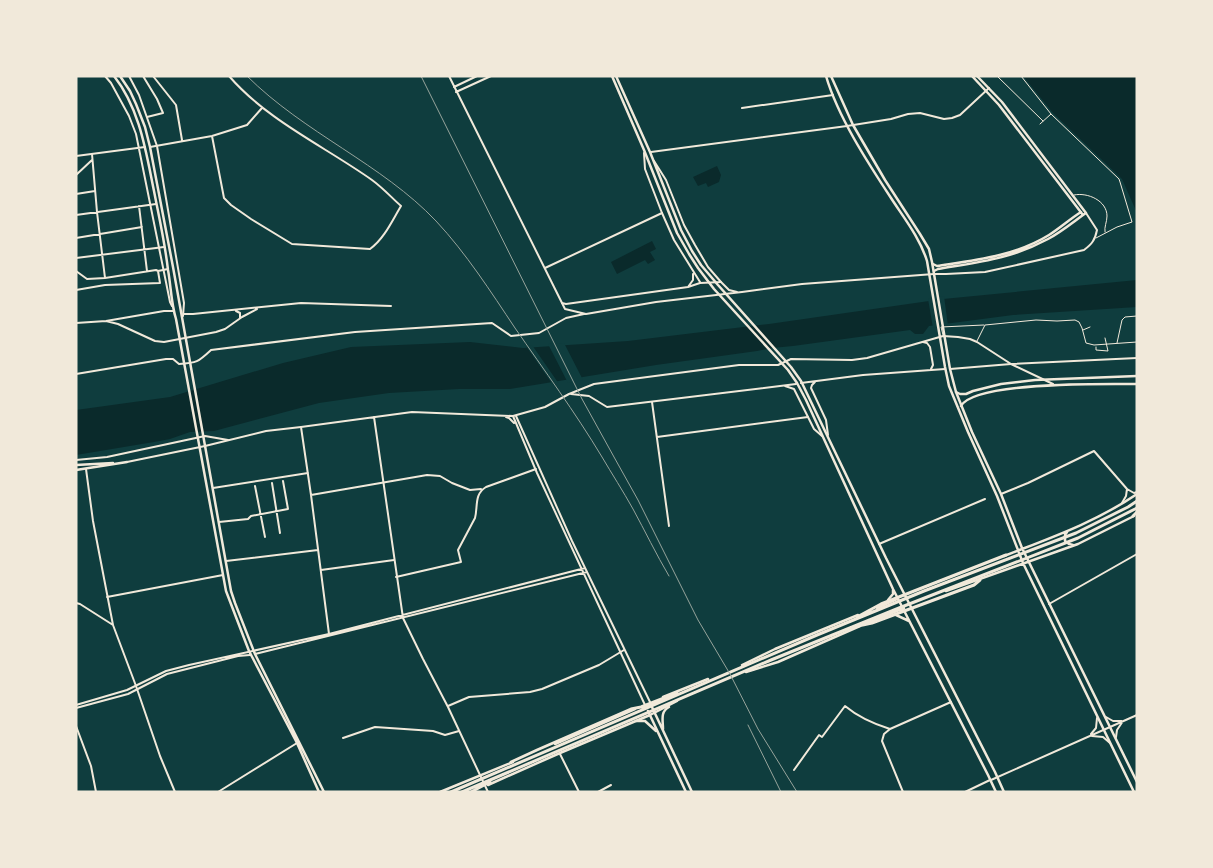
<svg xmlns="http://www.w3.org/2000/svg" width="1213" height="868" viewBox="0 0 1213 868" font-family="'Varela Round',sans-serif">
<style>
.water{fill:#0a2a2b}
.pier{fill:#0f3d3e}
.lines{fill:none;stroke-linecap:round;stroke-linejoin:round}
.pedestrian{stroke:#f1e9da;stroke-width:1}
.minor{stroke:#f1e9da;stroke-width:2}
.tertiary{stroke:#f1e9da;stroke-width:2}
.secondary{stroke:#f1e9da;stroke-width:2.5}
.primary{stroke:#f1e9da;stroke-width:2.5}
.trunk{stroke:#f1e9da;stroke-width:3}
.rail{stroke:#97a49c;stroke-width:1}
</style>
<rect width="100%" height="100%" fill="#0f3d3e"/>
<path class="water" d="M1023,76H1137V213L1122,179L1053,113Z
M717,166L721,175L719,182L708,187L706,183L698,186L693,177Z
M652,241L656,249L650,252L655,260L648,264L645,260L617,274L611,262Z
M1137,280V307L1013,315L929,326L923,334H915L910,330L793,346L772,348L757,351L656,365L510,389H459L389,393L319,403L214,431L190,432L170,439L154,442L76,455V410L170,397L283,363L351,347L470,342L523,348L628,341L769,324L943,299Z"/>
<path class="pier" d="M944,296L948,326L933,328L928,299Z
M564,343L583,380L568,383L548,344Z
M532,345L559,384L553,385L526,346Z"/>
<g class="lines">
<path class="pedestrian" d="M997,76L1043,121
M1021,76L1051,114L1040,124
M1051,114L1119,179L1120,182L1132,222L1117,227L1096,238
M1074,195C1088,192 1107,201 1107,216C1107,222 1104,227 1105,232
M1083,330L1090,327
M943,335L941,327L984,325
M977,341L985,325L1036,320L1057,321L1075,320L1079,322L1082,328L1086,343L1094,345L1137,342
M1117,343L1122,320L1125,317L1137,316
M1096,347V350L1108,351L1105,338"/>
<path class="minor" d="M143,76L157,99L163,113L147,117
M153,76L176,105L182,140
M742,108L833,95
M212,136L224,198L231,205L251,219L292,244L370,249C384,239 392,221 401,206C392,198 383,188 372,180C324,146 268,121 229,76
M150,147L212,136L247,125L262,108
M651,152L847,126L891,119L908,114L920,113L944,119L952,118L960,115L989,88
M92,154L97,212L105,278
M76,175L92,160
M76,194L95,191
M139,206L147,271
M76,215L156,204
M76,238L142,227
M76,258L164,247
M545,268L662,213
M76,271L87,279L105,278L156,270L158,271
M721,282L729,290L737,292
M76,290L105,285L160,283L158,271L168,269
M562,303L565,309L586,314L656,302L742,292L802,284L934,274H946L985,272L1084,250C1092,244 1095,240 1097,230L1086,213
M950,369L1011,364L1137,358
M76,374L166,359H173L179,364C197,363 198,362 211,350L355,332L492,323L511,336L539,333L566,318L584,314
M652,402L669,526
M301,427L311,495L329,634
M657,437L808,417
M76,460L107,457L205,436L228,440
M86,469L93,521L113,625L136,686L160,756L175,792
M272,483L280,533
M255,486L265,537
M213,488L308,473
M1001,494L1028,483L1094,451L1127,489L1134,493L1137,492
M311,495L427,475L440,476L452,483L470,490L481,489
M1122,503L1126,496L1127,489
M219,522L248,519L251,516L288,509L283,481
M879,544L985,499
M226,561L318,550
M321,570L394,560
M396,577L461,562L458,550L475,518C478,507 474,494 486,487L536,469
M107,597L223,575
M76,603L80,604L113,625
M1049,604L1137,554
M448,706L469,697L530,692L542,689L599,665L624,650
M343,738L375,727L433,731L445,735L459,731
M560,754L579,792
M794,770L819,735L822,737L845,706C857,716 874,724 890,729
M218,792L297,743
M598,792L611,785
M903,792L882,741L884,734L890,729L951,702
M965,792L990,780"/>
<path class="tertiary" d="M105,76L111,83L129,116L136,134L170,302L172,306
M129,76L139,95L157,146L184,303L183,316
M449,76L562,303L566,304L688,287L700,283L721,282L708,267L695,245L684,225L666,180L654,161
M454,87L477,76
M456,92L491,76
M644,153L645,169L662,213L674,240L700,282
M76,156L145,147
M688,287L693,280V274
M236,311L240,313V318
M183,314H193L301,303L391,306
M106,321L118,324L155,341L164,342L216,332L225,329L242,317L257,309
M76,323L106,321L164,311H174
M923,342L927,343L930,347L933,365L931,369
M815,382L812,385L811,388L826,420L828,435
M801,383L863,375L945,369
M785,386L794,389L814,429L822,436
M571,394L589,396L607,407L796,384
M513,416L537,473L645,705
M516,416L572,541L650,702
M374,417L403,618L423,659L448,707L488,792
M506,417L509,418L514,423
M127,462L205,446L266,431L301,427L412,412L513,416L545,407L569,394L594,384L739,365H778L791,359L852,360L867,358L943,336L958,337L970,339L977,342L1011,364L1053,384
M255,654L587,572
M76,705L127,690L166,671L189,665L329,634L585,568
M76,708L128,694L167,674L238,656L250,655
M1106,717L1113,721H1121
M76,726L91,766L96,792
M1091,734L1096,728L1097,718
M1092,736L1103,737L1110,743
M1116,737L1117,730L1123,721
M991,780L1137,715"/>
<path class="secondary" d="M972,76L999,105L1083,215L1086,213L1002,102L977,76
M933,264L937,266C976,260 1015,256 1049,235C1060,228 1070,219 1081,212
M934,271L938,269C979,262 1011,259 1048,239C1061,232 1072,223 1083,215
M956,392L960,394H966L973,391L1001,384L1035,380L1137,376
M961,406C975,381 1107,384 1137,384
M76,465L113,463
M76,470L127,462
M651,705L692,792
M648,711L686,792
M636,721H645L656,731
M663,729C663,720 660,712 669,707"/>
<path class="primary" d="M114,76C140,109 146,152 154,191C159,217 165,243 168,270C171,286 171,303 176,319L226,591L249,651L297,743L319,792
M120,76L130,91L136,104L145,127L150,147L173,267L231,591L235,603L255,654L324,792
M612,76L644,150L677,233L689,254L698,268L714,289L788,370L797,383L806,400L893,589L988,775L996,792
M616,76L650,152L681,230L692,251L701,265L718,285L791,367L801,381L886,558L995,772L1004,792
M826,76C838,117 868,163 891,198C904,218 920,238 927,261L945,367L949,386L968,432L997,496L1023,563L1134,792
M831,76L853,125L885,180L920,234L929,249L932,262L950,369L956,392L972,432L1001,494L1022,548L1137,782
M1067,532L1065,535V541L1069,544L1073,545
M1004,556C1050,538 1096,522 1137,494
M946,591L1078,544L1134,516
M888,600L893,594V590
M877,608L897,599
M896,615L909,621
M868,623L904,608
M742,665L775,649L858,615
M746,672L778,662L860,626
M663,697L708,679
M555,744L635,709
M488,785L560,753L650,715L677,701
M440,792L513,762"/>
<path class="trunk" d="M1133,516L1137,512
M857,617L881,604L1006,555
M858,626L872,623L974,585L980,580
M511,762L537,750L631,709L641,707L677,693
M451,792L817,635L924,591L1076,533L1128,507L1137,501
M462,792L771,660L899,608L1078,538L1137,508
M471,792L490,782"/>
<path class="rail" d="M247,76C304,133 382,164 436,221C466,253 491,292 515,328C544,370 575,412 602,457C612,474 623,491 633,509C645,531 656,554 669,576
M421,76L582,399L614,457L638,500L698,620L730,674L758,729L797,792
M748,725L781,792"/>
</g>
<rect width="1213" height="868" fill="none" stroke="#f1e9da" stroke-width="155"/>
</svg>
